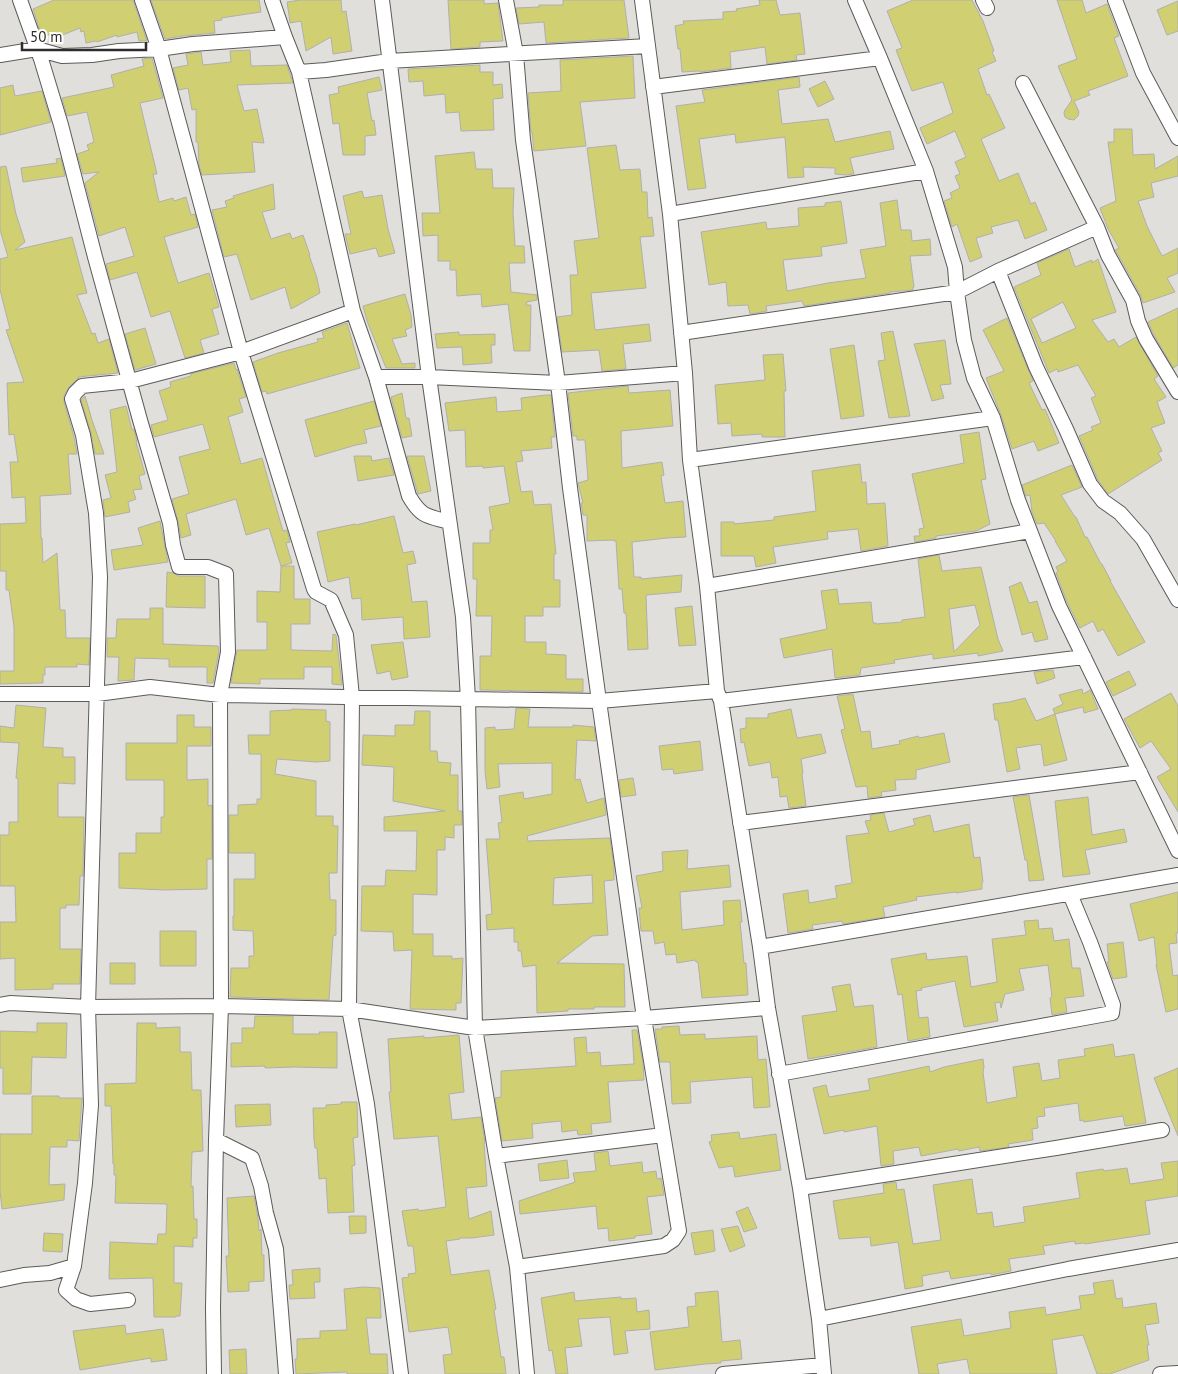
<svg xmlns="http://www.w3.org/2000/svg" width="1178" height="1374" viewBox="0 0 1178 1374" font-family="'PT Sans',sans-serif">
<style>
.building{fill:#d0cf71;stroke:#b0b0ad;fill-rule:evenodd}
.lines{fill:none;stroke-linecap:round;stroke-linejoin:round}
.street-casing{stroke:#5c5b58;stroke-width:16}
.street{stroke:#fff;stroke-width:14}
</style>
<rect width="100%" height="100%" fill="#e0dfdb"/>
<path class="building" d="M54,0H133L147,41H139L137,32L117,37V35L97,42L96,41L86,43L84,31L81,32L80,28L55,38L54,33L42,37L33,9Z
M151,0H259L261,12L221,18L222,20L214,21L215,33L183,36L165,39Z
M300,0H341L342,12L346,11L352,51L333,54L331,37L306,51L301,21L290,23L289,15L287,2Z
M448,0H484V4L498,3L503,41L480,42V47L451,49Z
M563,0H624L629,38L546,43L544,22L519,24L516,8L539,7V5H563Z
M759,0H776L780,15L800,13L805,54L796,55L797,60L767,64L765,47L730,52L731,68L700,72L699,71L682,72L680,49H678L675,26L684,24L683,21L723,19V12L737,11L736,9L760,5Z
M913,0H972L983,21L994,51L992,52L996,61L978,69L987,95L989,94L1005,128L981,139L999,181L1018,173L1031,204L1035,202L1047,230L1025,239L1018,220L991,227L993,233L976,238L982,257L970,262L957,224L952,227L944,201L952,198L950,193L960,188L955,176L960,174L955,162L966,157L955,131L927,144L920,128L953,113L943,82L912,91L896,50L902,48L887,11Z
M1057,0H1082L1086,13L1107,4L1119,36L1114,38L1128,76L1088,91L1090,95L1074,101L1079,112L1078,116L1074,120L1068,119L1065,117L1064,113L1065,110L1072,100L1058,66L1077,59Z
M1178,1V31L1167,35L1157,10Z
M250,50L251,66L287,65L293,83L237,85L244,111L257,109L264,143L252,142L255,172L202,175L199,165L198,142H196V109L192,110L188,88L179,90L173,68L188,65L186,54L201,52L203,65L231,62L230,51Z
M633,56L635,98L580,102L586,146L534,151L532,132H531L528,93L561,91L560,60Z
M152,58L163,98L140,103L157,174H153L159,202L173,198L174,201L186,197L191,215L195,214L198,227L164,237L178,283L209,273L219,307L212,309L219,334L200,340L204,353L185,358L170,311L151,317L137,272L110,280L106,264L134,256L125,227L99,236L85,183L99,172L83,174L77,154L89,150L87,145L94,142L87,112L67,116L62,98L114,87L111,75L144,66L142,59Z
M480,65V72H493V85L502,84L503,98L493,99L494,130L461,131L459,112L446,113L445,94L424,96L423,81L409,82L408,69Z
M379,77L382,90L367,93L372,121L374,120L376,135L365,136V155H343L339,123L333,124L329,95L339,93L338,87Z
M799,77L800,87L778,90L782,124L828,119L835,142L890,131L894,149L850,158L854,174L846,175L835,174V168L803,167L804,177L788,178L785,137L736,143L735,134L699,139L706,188L688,190L676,106L705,102L702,90Z
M825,81L834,99L818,107L809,89Z
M13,85L15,96L42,91L51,122L0,135V88Z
M1114,129H1132L1133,155L1154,154L1155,169L1178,156V176L1151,183L1154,197L1138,201L1147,226L1162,256L1178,248V273L1167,278L1175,292L1143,303L1141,296L1116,251L1115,250L1119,248L1108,229L1100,208L1116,201L1108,142H1114Z
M616,145L620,170L640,169L642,192H647L648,218L652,217L654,236L640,237L646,288L591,293L595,330L649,324L651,341L623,344L626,369L602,371L599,350L562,352L557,317L572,315L570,275H578L574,241L599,238L587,148Z
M474,152L476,169H492L493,188H514L513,212L515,246H524L525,263H509L511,292L537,295V300L527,302L526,305H531L530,351H514L508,304L482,307L481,294L457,296L456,270H450V261H438V235L423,236L422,213H440L435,156Z
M61,158L65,176L23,182L21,168L57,163L56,159Z
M6,166L16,214L25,242L15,250L72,237L87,293L77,295L92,334L95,333L98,343L109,339L118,373L78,377L79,378L69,387L64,396V402L74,437L77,454H68L71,494L40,496L41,538H42L43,563L57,553L60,610H65L66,638H90L89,665L77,664V667H45V675H43V683L0,684V671H14V627L9,590H6V571H0V524L26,523L25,497L12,498L10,462H18L14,434L9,435L7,383L24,382L6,330L10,329L0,290V259L8,257L0,230V167Z
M273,184L275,209L262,212L271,239L290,233L292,239L303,235L310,255H309L317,278L320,293L291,309L285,287L251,300L237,254L224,257L212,210L227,207L225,201L234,198L233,196Z
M362,191L364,198L382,195L388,229L395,253L379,257L376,248L350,254L345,234H351L343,196Z
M897,200L901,230H911L912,241L930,239L931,255L910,256L914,287H913V290L890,292V293L804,306L802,301L766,306L767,311L750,314L748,305L728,306L726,282L709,285L701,232L766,222L767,229L799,226L798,208L825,206V203L841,201L847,243L821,247L822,256L783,260L787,291L828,283L866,278L860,250L886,246L880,203Z
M1069,249L1075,267L1092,260V263L1098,259L1116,312L1092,320L1108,342L1114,339L1119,347L1136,337L1158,376L1154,379L1166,397L1157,402L1165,423L1151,428L1162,451L1158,453L1162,460L1108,494L1098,480L1079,436L1093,430L1091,427L1101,423L1091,398L1096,396L1078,365L1058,372L1057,369L1049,373L1014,287L1041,275L1037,263ZM1063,302L1076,328L1042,343L1031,319Z
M405,294L411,315L412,327L405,330L407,336L392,339L402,364L415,363V368H386L367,321L363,306Z
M1178,308V365L1173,368L1154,335L1148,322Z
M1007,318L1033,381L1029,383L1042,410L1045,409L1059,443L1038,451L1034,441L1012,449L1001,415L986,378L1004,371L983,330Z
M347,323L360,368L267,394L266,391L262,392L253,362L278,353L318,342L317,339L324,338L322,332Z
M145,328L156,364L135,370L125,334Z
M893,331L910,416L889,418L878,361L885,360L881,333Z
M459,332V335L495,334V345H491L492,363L463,365L462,347L437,348L435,334Z
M945,340L951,384L940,385L944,398L932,401L914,344Z
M854,345L864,416L841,419L830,349Z
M783,354L786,391H784L785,437H762V434L732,436L731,423L718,424L715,385L765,380L763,355Z
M234,363L236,370L237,369L246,397L239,399L243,412L228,417L241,464L262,458L283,531L287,530L290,542L286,543L292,563L281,566L269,528L246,535L236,499L186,514L191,535L181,538L178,521L172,499L189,494L179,457L210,449L203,424L154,437L151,425L168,420L159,391L171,387L170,382L191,376L190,374Z
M628,386L629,393L670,390L673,426L621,431L622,468L662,462L664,475L661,476L665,503L683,501L686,537L667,538L632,542L634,577H641V579L682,575L681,592L646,595L648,649L628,650L626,613H624L622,589H619L616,541H614V540L587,541V515H583L581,503H583L578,483L588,480L585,440H577V436H573L568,393Z
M402,393L406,418H409L412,436L402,438L391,397Z
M546,395H551L555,437H551L552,448L521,451L523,461L516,462L521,492L532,491L534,505L551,504L556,554H554V580H560V607H543V616H525V642H546V654L566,655V679H583V692L480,690V656H491L492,616H476L477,579H473V543H490V530H493L489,507L510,503L504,466L483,468V466L466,467L465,430L449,431L445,403L496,397L497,412L522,410L521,398Z
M85,396L92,420L104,454H95L91,433L81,400Z
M374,401L381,426L364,430L367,443L356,445L315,457L305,420Z
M126,406L132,430L134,429L137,442H136L145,474L139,476L142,489L133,490L136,499L128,502L130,512L105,517L103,500L111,498L105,475L117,472L110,410Z
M979,432L986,479L981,480L990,524L976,531L936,536V538L915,542L914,536H920L919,529L924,528L912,474L964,463L960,435Z
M354,456H371L372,461L389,458L394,475L358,481Z
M407,456H424L431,491L418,494Z
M860,464L862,483L866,482L867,504L885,503L888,546L861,551L858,529L827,532L828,539L773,547L776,563L756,567L754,556H721V522H734V524L774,520V517L816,511L812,471Z
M1072,465L1082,487L1061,495L1075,517H1076L1085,537H1087L1101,564H1102L1111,581H1110L1145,642L1118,656L1103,629L1098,632L1093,621L1080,628L1067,602L1056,573L1058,571L1056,567L1067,561L1055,541H1056L1044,523L1037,524L1032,512L1030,495L1026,496L1022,485Z
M394,516L403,553L413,551L416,563L407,565L412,602L427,601L430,637L404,639L403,617L362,620L361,598L352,599L349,577L328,582L317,532L355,524L356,525Z
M160,521L168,562L114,570L111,550L143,545L138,528Z
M939,555L942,571L981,567L998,639L1003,651L978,656V653L933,659V654L894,660L895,663L861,668L860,675L835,678L832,649L784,658L780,639L827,629L821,591L837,589L839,604L871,602L873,623H876V624L902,622V620L925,617L918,559ZM975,605L980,625L954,652L949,609Z
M281,566H294V599H310V624H291V650L332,651L333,634L336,635L342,685L332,684V667H304V679H260V684L231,683L237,650H267V622H257V591L280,592Z
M167,572L173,573L179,576H205V608L166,607Z
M1021,582L1029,603L1037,601L1048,639L1035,642L1032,632L1022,635L1009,587Z
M692,606L696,645L679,646L675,608Z
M150,608H163V644L218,646L219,651L213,683H207V667H169V659L135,658L134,680L118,681L119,657H107V638H116L117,619H150Z
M403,642L408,677L392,680L390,671L377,674L371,645Z
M1053,670L1055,678L1037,684L1034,672Z
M1129,671L1136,685L1113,696L1106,682Z
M1082,689L1083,694L1090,690L1098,709L1084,713L1083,707L1055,714L1067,760L1044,766L1041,744L1016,748L1020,769L1007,772L998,720H995L993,704L1009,702L1025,698L1036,721L1055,714L1053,709L1063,704L1059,695Z
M1171,693L1178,706V812L1157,777L1171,769L1151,741L1140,748L1124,719Z
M853,694L861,732L870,731L872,749L900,744L899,741L918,736L919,738L944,733L950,762L916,770V779L895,780L896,790L881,792L882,796L868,798L867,786L856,787L841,730L845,729L837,696Z
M16,705L46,708L43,747L63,748V757H75V784L58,783V817H84L83,876H80L79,905H66V908H60V949H81L80,984H53V989L15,990V958L0,959V922H16L15,886H0V835H9V822H18V778H16L19,743L0,742V726L14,728Z
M516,708L530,709L528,727H573V725L594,727L596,741L577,740L575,780L580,779L587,803L604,798L606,815L527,836L528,841L610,838L614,867V880L604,881L608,935L592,936L557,963L624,964L625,1007H594V1009H568V1011L537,1013L536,965L523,967L521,951H518V942H514V928L487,930L486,915L492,914L486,839H500L498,823L502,822L499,796L523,792L524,799L552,794V763L498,764L500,787L487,789L485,771V728L495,727V730L514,729ZM592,875L593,903L553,905L554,878Z
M292,709L326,710V721L330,722V761L316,762L277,759L275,774L316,781V816H333V826H338L337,873H329L330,900H336V935L333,936L329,1000L230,997L231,968H249V956H254L253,931L233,930V916H234V879H255V853H229V815H238V805L257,804V799H261V754H249L248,735H270V711L292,710Z
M791,709L797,738L821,734L826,753L801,759L803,773L802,774L806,806L789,808L787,796L780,797L778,777L772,778L770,762L749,766L744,742L741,743L740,729L746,728V718H768V714Z
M415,711H430V751H437L438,762L451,763L450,775H458V811H462V825H454V838L445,837V850H437V895L413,894V934H433V956H452V959L463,958L461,1003H456V1010L410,1009L412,950L394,951L393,932L361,931L362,886H385L386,870L416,871L417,831H384V817L445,811L393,801L394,767L362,765L363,735L395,736V725H414Z
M177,715H194V727H211V746H187V780L208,779V806L212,805V859H207V889L165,890L119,888V853H136V833H161V817H164V780H126V743H177Z
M700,741L703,770L674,774L673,769L662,770L659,746Z
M633,778L636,795L621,797L619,780Z
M1029,795L1044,880L1029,881L1027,860H1025L1013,797Z
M1088,797L1092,835L1124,829L1127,842L1085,850L1090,874L1063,877L1055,801Z
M884,813L889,832L915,825L913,819L930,815L934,832L969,824L974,858L980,857L983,882H982V889L956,893V892L916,897L917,900L883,907L885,917L843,924L842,921L812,925L813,929L788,933L783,894L808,890L809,903L837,898L835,886L852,883L846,836L869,833L865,821L871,820L870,815Z
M688,850L687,869L729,865L731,887L680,892L682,930L724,925L723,901L740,900L742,922H740L744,963H746L748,995L702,998L698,962H696L695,960L677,963L676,954L666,955L664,942L655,944L653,931H641L639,908H642L636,876L663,871L662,852Z
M1178,892V933H1176L1177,943L1169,944L1173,976L1178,975V1009L1166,1012L1156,965H1157L1154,937L1139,941L1130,904Z
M1038,920L1039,929L1052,928L1054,941L1069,939L1072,968H1080L1084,996L1065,998L1067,1012L1052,1015L1050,998L1052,997L1048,965L1019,969L1024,990L1005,994L1001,1008L1000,1002L995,1003L998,1021L964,1027L955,981L921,988L922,990L916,991L919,1018L928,1017L930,1037L908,1041L902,994L898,995L891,959L926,953L927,960L967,956L971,987L997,982L992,939L1026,935L1024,921Z
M160,931H196V966H160Z
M1123,942L1127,977L1113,979L1107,962H1109L1107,944Z
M110,963H135V984H110Z
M850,984L854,1007L873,1005L877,1047L808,1059L802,1016L837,1011L832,987Z
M255,1016H293V1034H320L319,1032H337V1068L294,1067L265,1068V1066L231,1067V1043H242V1028H254Z
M37,1023H67L66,1058L32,1057L31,1094H3V1068H0V1031L37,1032Z
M137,1023H156V1028L180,1027V1052H191L192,1090H201L203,1151L192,1152L191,1187L193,1186L194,1219H197V1238H193V1247L174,1246V1283H182L180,1316H176V1317H154L153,1278L109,1279L110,1242L157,1244L158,1234H166L167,1204L115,1203L116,1175H114V1164H113L111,1106H105V1084L136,1083Z
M679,1026L680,1035L705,1034V1039L757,1036L758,1060L766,1059L770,1107L754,1108L752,1077L690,1082L691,1103L672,1104L670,1062H660L655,1029H662V1027Z
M632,1030H637L643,1063L644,1080L608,1082L611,1122L591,1124L592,1134L578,1135L577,1130L562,1132L561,1121L532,1124L533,1138L502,1141L495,1098L501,1097V1071L576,1066L574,1038L586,1037L587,1053L600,1052L601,1066L634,1064Z
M459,1035L464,1092L449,1094L452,1120L481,1117L485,1143H484L487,1186L466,1188L469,1219L491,1211L494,1235L472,1238H460V1239L446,1241L451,1275L489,1270L496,1309L494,1310L501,1357H504L506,1374H445L443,1355L452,1354L448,1327L409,1332L403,1288L402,1278L409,1277L408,1274L416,1273L413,1246H408L402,1211L418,1209L419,1211L446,1207L438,1136L394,1139L389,1092H391L388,1039L424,1036V1038Z
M1113,1044L1115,1057L1134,1054L1146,1123L1125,1126L1123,1116L1084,1122L1083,1120L1080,1121L1078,1103L1044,1108L1045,1116L1037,1117L1038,1128L1032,1129L1033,1140L1008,1144L1009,1147L980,1151L979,1147L959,1151L958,1149L921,1156L919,1147L893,1151L894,1164L881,1166L877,1126L844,1132V1130L824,1134L813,1088L826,1085L829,1097L870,1090L868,1079L929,1066L930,1072L944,1067L983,1059L984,1067L983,1072L987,1103L1017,1097L1013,1067L1039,1063L1042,1081L1060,1078L1058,1060L1085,1056L1084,1049Z
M1178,1068V1136L1154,1078Z
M32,1096H59V1098H82L79,1141L67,1140V1147H50L49,1185L65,1184L64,1200L2,1209L0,1191V1134H32Z
M341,1102H357L358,1137L353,1138L355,1165L352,1166L354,1212L328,1213L326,1178L319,1179L317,1148H315L314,1140L313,1108H326V1105L341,1104Z
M270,1104L271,1125L236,1127L235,1105Z
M739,1132L740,1139L776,1134L781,1170L735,1177L733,1166L719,1168L709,1142L712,1141L711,1135Z
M608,1151L610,1166L642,1162L643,1173L656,1171L657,1179L661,1178L664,1195L647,1197L652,1234L635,1236V1238L609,1241L608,1228L598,1229L596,1206L520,1214L519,1201L575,1182L573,1173L596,1171L594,1153Z
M567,1160L569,1178L540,1181L538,1164Z
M1178,1161V1196L1145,1201L1150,1234L1085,1244L1084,1243L1075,1244V1241L1043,1246L1045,1254L1009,1259L1011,1271L991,1275V1273L951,1279L949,1271L922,1276L923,1286L905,1289L898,1242L871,1246L870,1237L839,1239L833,1201L884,1193L883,1184L896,1182L897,1190L904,1189L913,1244L941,1240L933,1185L972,1179L977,1214L992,1212L994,1227L1025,1222L1023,1207L1080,1198L1076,1173L1103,1169L1104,1171L1127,1168L1130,1184L1164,1179L1161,1163Z
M254,1196L258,1218L259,1231L261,1229L262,1255H264V1281L249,1282V1291L228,1292L226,1256H229L227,1198Z
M748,1207L757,1228L744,1232L736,1212Z
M349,1216H366V1233L350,1234Z
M738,1226L745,1246L730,1252L721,1229Z
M713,1230L715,1251L695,1255L691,1233Z
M44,1233L63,1234L62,1252L43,1251Z
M320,1268V1282H314L315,1298L290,1299L289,1285H293L292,1270Z
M1113,1280L1116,1299L1122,1298L1123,1308L1156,1303L1159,1323L1145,1325L1149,1345H1147L1149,1360L1110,1374H1097L1083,1335L1052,1340L1057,1374H970L967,1359L937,1364L939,1374H919L911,1327L961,1319L964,1336L1011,1328L1009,1312L1045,1307L1046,1315L1081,1309L1079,1296L1095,1294L1093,1283Z
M363,1287L380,1288L381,1318H366L370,1354H387L388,1374H347V1372L296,1374L295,1359H297V1339L320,1338V1331L347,1330L344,1289Z
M718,1291L722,1342L740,1340L742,1359L721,1361V1363L705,1364L655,1370L650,1332L689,1327L687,1307L696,1306L695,1293Z
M574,1292L575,1301L621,1297V1299L636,1298L637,1312L649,1310L650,1329L625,1331L628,1353L614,1355L610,1317L578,1319L582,1346L565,1348L568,1374H556L552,1350L549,1351L541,1298Z
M125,1325L126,1334L163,1329L167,1360L151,1362V1358L80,1370L73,1331Z
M246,1349L247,1374H230L229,1350Z"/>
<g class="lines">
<g class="street-casing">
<path id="street" d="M20,0L41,59L61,125L95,257L140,420L170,523L173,545L179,567H208L226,574L228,652L220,695L221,1006L216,1140L213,1308L214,1374
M142,0L159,49L241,352L314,589L316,592L331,600L346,635L352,697L349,1009L367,1104L401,1374
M272,0L285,37
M382,0L429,377L463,617L468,699L475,1028L496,1156L517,1267L527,1374
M506,0L516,54L523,140L558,383L570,488L599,701L644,1018L679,1231L673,1240L664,1246L517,1267
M642,0L670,214L685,373L690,460L707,586L717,691L721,701L760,947L768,1008L800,1188L819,1319L824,1374
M855,0L880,58L926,171L955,267L957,292L964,340L974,378L993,418L1018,500L1059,606L1178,851
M983,0L987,8
M1115,0L1143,73L1178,138
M0,55L37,49L62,56L92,55L119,51L159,49L193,44L285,37L299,72L326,70L389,61L648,46
M299,72L353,311L376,377L409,496C421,517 427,516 449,522
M1023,83L1097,227L1108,255L1133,300L1138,321L1146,339L1178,392
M653,87L880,58
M670,214L926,171
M998,271L1036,367L1066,429L1090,484L1103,501L1120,513L1143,539L1178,600
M681,333L957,292L998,271L1097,227
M376,377H429L558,383L685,373
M690,460L993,418
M707,586L1030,531
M0,694H97L150,687L220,695L468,699L599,701L717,691
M721,701L1084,657
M740,823L1140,772
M760,947L1178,875
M0,1005L10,1003L88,1007L221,1006L349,1009L475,1028L644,1018L768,1008
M779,1074L1112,1013L1113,1005L1090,942L1070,894
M216,1140L252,1158L261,1186L266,1213L276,1249L286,1374
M496,1156L663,1135
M800,1188L1056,1148L1162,1130
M74,1266L66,1290L76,1299L90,1304L128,1300
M0,1280L24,1275L50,1273L74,1266L85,1183L91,1105L88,1007L100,577L96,513L83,435L72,399L75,393L82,386L130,381L241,352L353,311
M819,1319L1068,1269L1178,1250
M723,1374L823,1365
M1160,1374L1178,1373"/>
</g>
<use href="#street" class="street"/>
</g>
<path d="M22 42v8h124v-8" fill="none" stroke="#2e2d2c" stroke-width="2.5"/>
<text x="30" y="42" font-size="15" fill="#2e2d2c" stroke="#ffffff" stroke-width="4" paint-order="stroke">50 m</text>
</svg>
